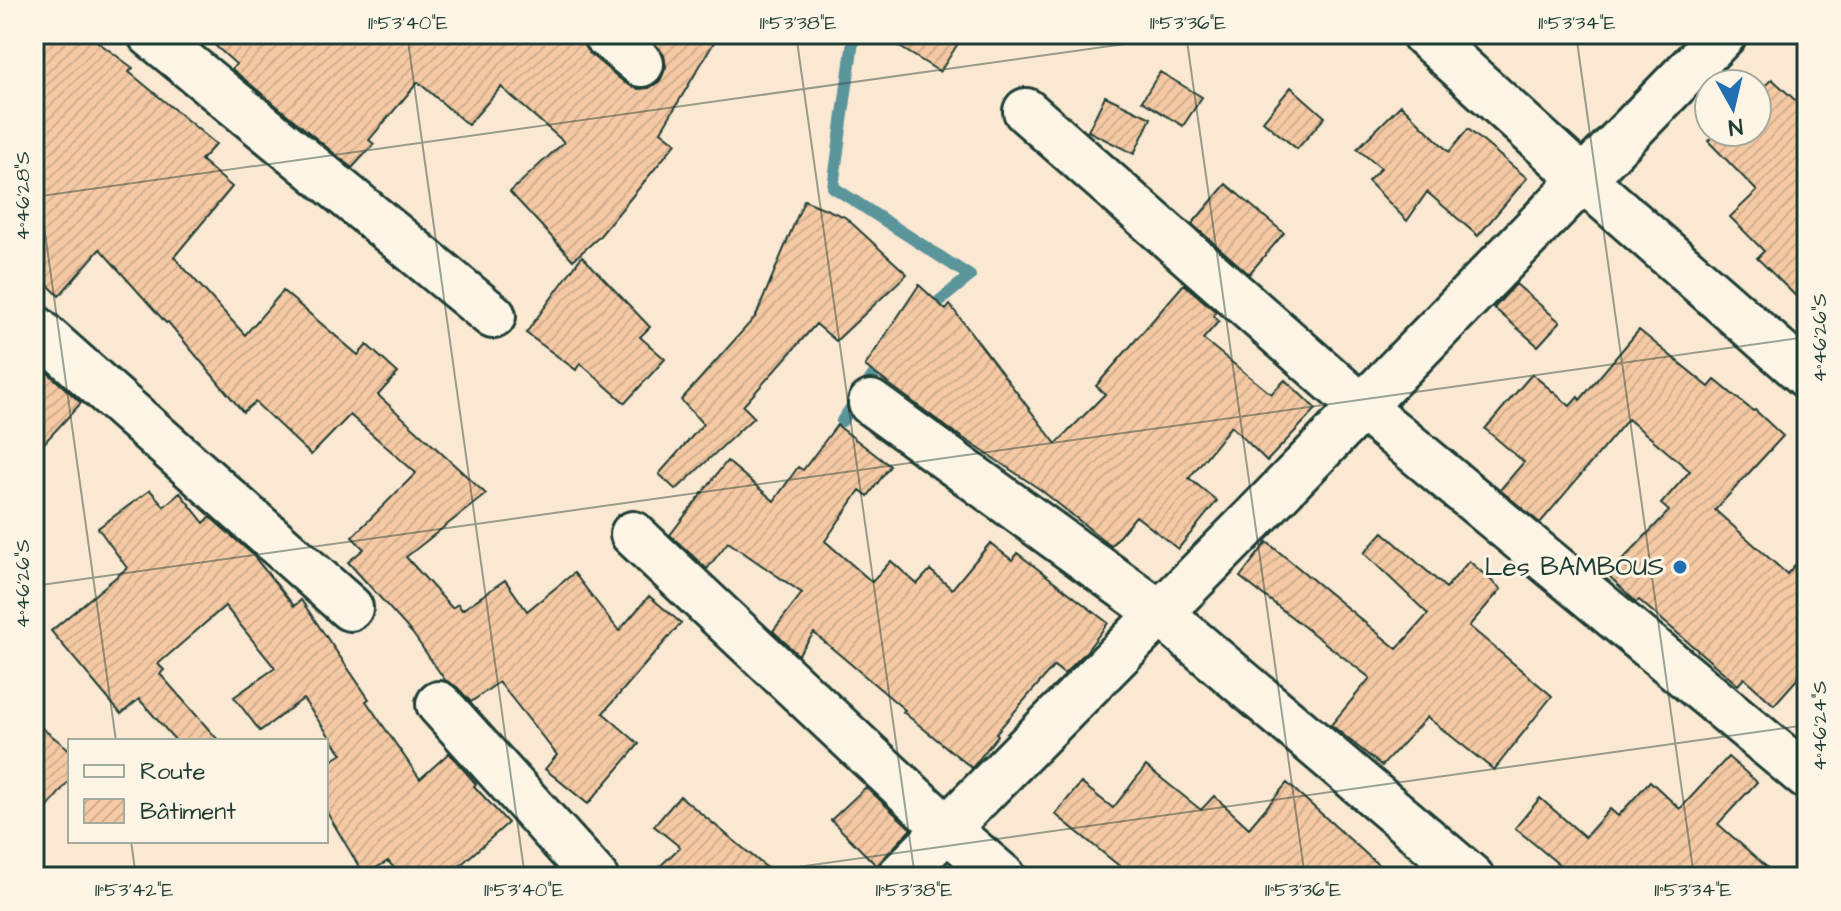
<svg xmlns="http://www.w3.org/2000/svg" width="1841" height="911" viewBox="0 0 1841 911" font-family="'Architects Daughter',sans-serif">
<style>
.lines{fill:none;stroke-linecap:round;stroke-linejoin:round}
.stream{stroke:#5a959c;stroke-width:12}
.building{fill:url(#building-hatch);stroke:#1f3d34;stroke-width:2}
.minor-casing{stroke:#1f3d34;stroke-width:50}
.minor{stroke:#fcf5e5;stroke-width:44}
.ticks{fill:none;stroke:#1f3d34;stroke-width:2;stroke-opacity:0.45}
.poi-dot{fill:#1f6fb2;stroke:#fcf5e5;stroke-width:3}
.labels{text-anchor:middle;dominant-baseline:central;stroke-width:6;stroke-linejoin:round;paint-order:stroke}
.poi-label{font-size:26px;fill:#1f3d34;stroke:#fcf5e5;text-anchor:end}
.neatline{fill:none;stroke:#1f3d34;stroke-width:3}
.ticks-label{font-size:20px;text-anchor:middle;fill:#1f3d34}
</style>
<defs>
<pattern id="building-hatch" width="6" height="6" patternUnits="userSpaceOnUse" patternTransform="scale(2)"><rect width="6" height="6" fill="#f5c9a4"/><path d="M-1 1l2-2M0 6l6-6M5 7l2-2" fill="none" stroke="#d2ae8e"/></pattern>
</defs>
<rect width="100%" height="100%" fill="#fae8d2"/>
<filter id="ink" filterUnits="userSpaceOnUse"><feTurbulence type="fractalNoise" baseFrequency=".0125" numOctaves="2"/><feDisplacementMap in="SourceGraphic" scale="16" xChannelSelector="R" yChannelSelector="G"/><feConvolveMatrix kernelMatrix="1 2 1 2 8 2 1 2 1" color-interpolation-filters="sRGB"/></filter>
<g filter="url(#ink)">
<g class="lines">
<path class="stream" d="M854,34L833,187L970,276L926,312
M842,421L883,361"/>
</g>
<path class="building" d="M34,34H87L133,68L129,72L216,144L201,160L232,187L174,257L245,335L283,291L358,355L367,345L398,373L378,395L486,494L406,557L452,608L458,604L462,610L505,580L527,611L574,573L619,631L649,596L681,623L603,713L639,744L588,804L545,769L557,755L499,682L471,702L457,687L445,680L413,634L348,562L364,549L352,537L416,473L350,415L311,455L255,402L243,412L168,322L166,323L100,249L59,296L34,271Z
M202,34H581L582,43L589,53L625,83L638,89L649,88L660,81L666,67L664,55L644,34H719L661,131L676,143L599,237L573,260L510,192L564,142L501,87L468,125L418,82L369,140L374,144L352,168L232,69L236,64Z
M879,34H964L940,72Z
M1160,72L1202,97L1183,126L1142,101Z
M1772,79L1807,111V307L1757,258L1764,251L1730,217L1757,191L1708,141L1717,132H1757V93Z
M1291,87L1325,117L1297,149L1263,121Z
M1105,96L1151,118L1134,154L1088,131Z
M1401,105L1449,152L1468,129L1527,178L1478,236L1427,192L1407,221L1368,181L1381,168L1357,149Z
M1226,184L1284,233L1249,274L1192,224Z
M804,200L845,217L907,274L836,341L816,324L743,406L754,417L676,490L659,474L703,424L681,400L756,316Z
M582,256L650,327L640,337L665,359L625,403L580,363L576,370L526,333Z
M1184,284L1216,312L1213,316L1219,321L1203,339L1271,394L1285,380L1316,409L1267,461L1231,426L1189,478L1217,501L1178,549L1136,516L1111,546L1041,490L948,428L865,366L919,285L946,310L950,305L1056,444L1105,394L1096,386Z
M1516,284L1560,322L1538,346L1494,308Z
M1639,330L1709,387L1715,380L1753,411L1755,410L1783,436L1715,510L1787,574L1807,551V668L1774,705L1744,678L1738,685L1639,600L1636,602L1608,575L1669,511L1661,504L1690,471L1628,419L1540,523L1500,490L1524,462L1485,429L1532,374L1570,406L1578,397L1580,400Z
M47,372L81,403L34,454V387Z
M837,425L890,466L868,496L860,490L825,541L872,582L891,561L917,584L930,570L952,589L990,543L1012,560L1017,553L1108,623L1085,653L1064,674L1054,666L996,733L998,735L972,768L903,712L905,710L814,633L798,655L773,631L802,593L728,542L707,569L670,535L727,461L774,501L798,467L803,470Z
M150,490L164,506L180,493L204,523L210,517L252,554L294,606L301,600L369,699L366,701L420,779L449,753L476,784L474,786L508,823L447,877H402L388,861L364,875L326,811V764L342,754L303,699L260,731L234,697L275,668L225,606L158,664L164,670L160,674L219,741H176L139,699L121,714L51,631L127,568L98,528Z
M1383,532L1446,588L1469,561L1501,589L1469,626L1552,696L1494,770L1427,717L1382,766L1331,725L1370,678L1240,577L1267,542L1397,649L1428,614L1364,553Z
M34,722L70,750V779L34,825Z
M1728,757L1757,782L1718,824L1778,877H1574L1515,828L1540,798L1585,837L1610,809L1618,816L1650,781L1680,809Z
M1146,766L1201,810L1214,796L1249,828L1287,783L1392,877H1133L1055,814L1081,783L1113,808Z
M866,787L911,829L877,866L831,820Z
M680,796L778,877H649L680,847L654,826Z"/>
<g class="lines">
<g class="minor-casing">
<path id="minor" d="M150,34L493,316
M605,34L641,64
M1424,34L1584,180L1807,376
M1026,111L1362,407L1807,777
M34,327L350,608
M871,403L1160,613L1471,877
M633,534L947,829L1003,877
M439,704L595,877
M899,877L1254,518L1724,34"/>
</g>
<use href="#minor" class="minor"/>
</g>
</g>
<path class="ticks" d="M407,34L525,877M796,34L915,877M1186,34L1305,877M1576,34L1694,877M34,154L116,741M34,197L1196,34M34,586L1807,337M131,841L136,877M726,877L1807,725"/>
<circle class="poi-dot" cx="1680" cy="567" r="8"/>
<g class="labels">
<g class="poi-label">
<text x="1664" y="567">Les BAMBOUS</text>
</g>
</g>
<rect width="1841" height="911" fill="none" stroke="#fcf5e5" stroke-width="88"/>
<rect x="68" y="739" width="260" height="104" fill="#fcf5e5" stroke="#a4ab9e" stroke-width="2"/>
<rect x="84" y="765" width="40" height="12" fill="#fcf5e5" stroke="#a4ab9e" stroke-width="2"/>
<text x="140" y="779" font-size="24" fill="#1f3d34">Route</text>
<rect x="84" y="799" width="40" height="24" fill="url(#building-hatch)" stroke="#a4ab9e" stroke-width="2"/>
<text x="140" y="819" font-size="24" fill="#1f3d34">Bâtiment</text>
<g transform="translate(1733 108) rotate(172)"><circle r="38" fill="#fcf5e5" stroke="#a4ab9e" stroke-width="2"/>
<path d="M0-6L14 30L0 20L-14 30Z" fill="#1f6fb2"/>
<text y="-12" font-size="22" font-weight="bold" text-anchor="middle" fill="#1f3d34">N</text>
</g>
<rect x="44" y="44" width="1753" height="823" class="neatline"/>
<g class="ticks-label">
<text x="408" y="29">11°53'40"E</text>
<text x="798" y="29">11°53'38"E</text>
<text x="1188" y="29">11°53'36"E</text>
<text x="1577" y="29">11°53'34"E</text>
<text transform="translate(22 196) rotate(-90)" y="7">4°46'28"S</text>
<text transform="translate(1819 338) rotate(-90)" y="7">4°46'26"S</text>
<text transform="translate(22 584) rotate(-90)" y="7">4°46'26"S</text>
<text transform="translate(1819 726) rotate(-90)" y="7">4°46'24"S</text>
<text x="134" y="896">11°53'42"E</text>
<text x="524" y="896">11°53'40"E</text>
<text x="914" y="896">11°53'38"E</text>
<text x="1303" y="896">11°53'36"E</text>
<text x="1693" y="896">11°53'34"E</text>
</g>
</svg>
